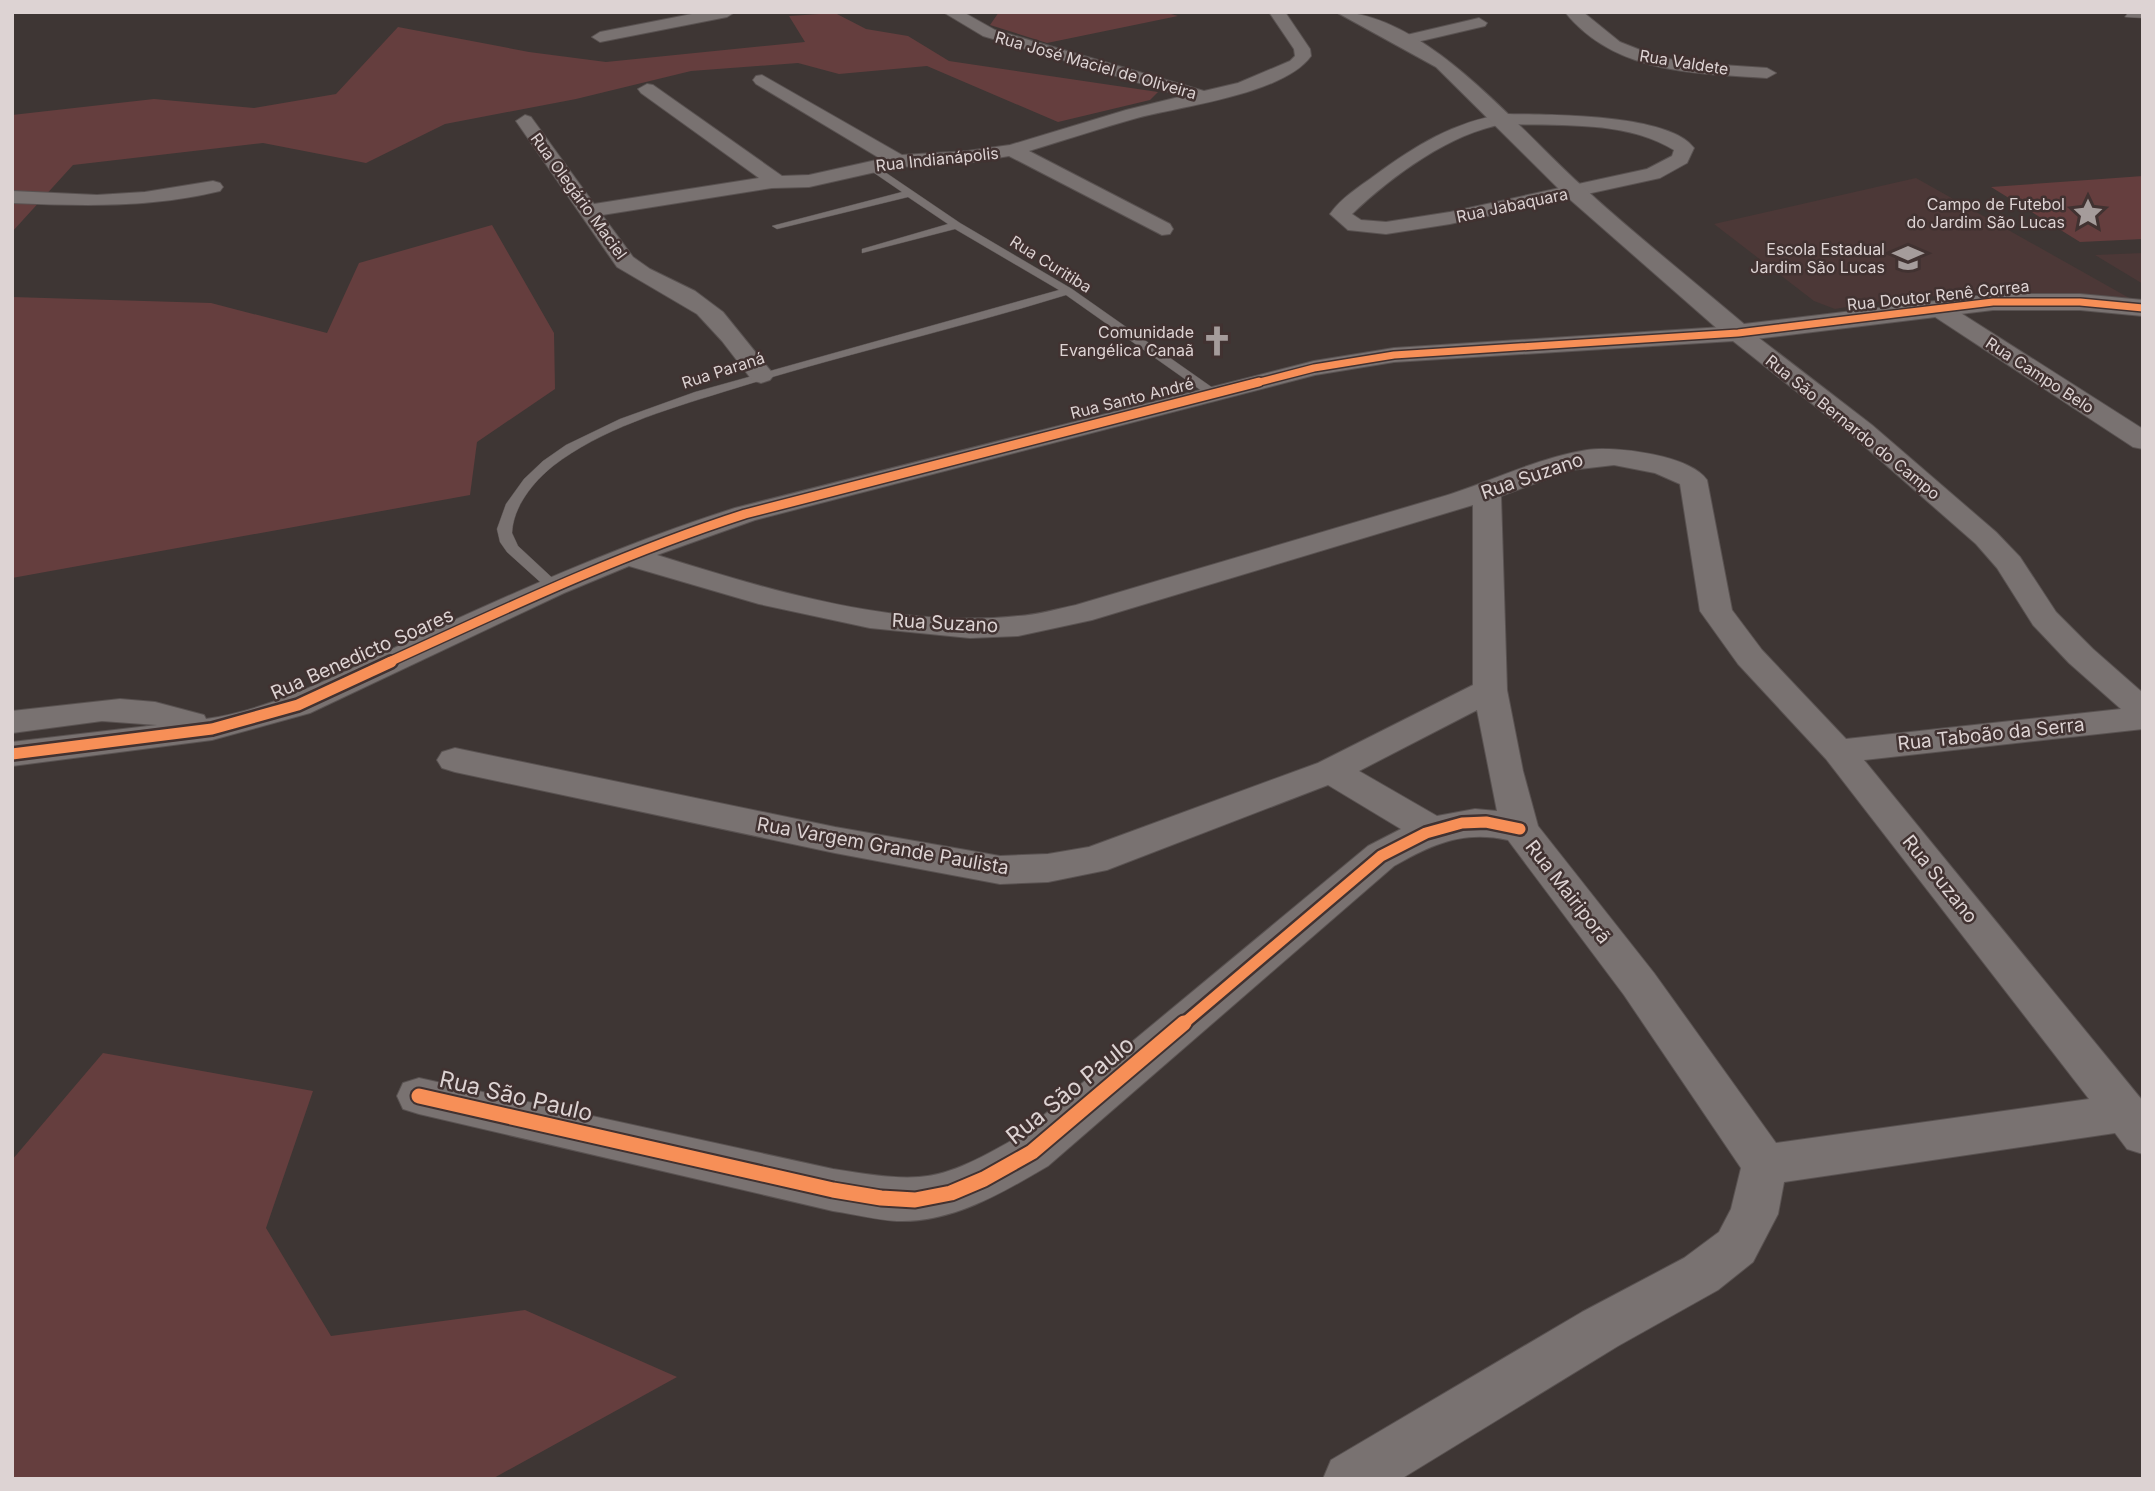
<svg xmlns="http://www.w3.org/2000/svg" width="2155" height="1491" viewBox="0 0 2155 1491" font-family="Inter,sans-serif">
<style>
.built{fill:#4c3837}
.green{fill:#653e3e}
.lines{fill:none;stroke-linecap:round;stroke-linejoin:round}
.lane-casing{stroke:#595251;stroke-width:1}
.street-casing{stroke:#595251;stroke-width:2}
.secondary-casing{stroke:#595251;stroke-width:2}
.lane{fill:#797271;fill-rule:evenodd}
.street{fill:#797271;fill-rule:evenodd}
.secondary{fill:#797271;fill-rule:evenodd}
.cycleway-far3-casing{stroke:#413231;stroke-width:10}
.cycleway-far2-casing{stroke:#413231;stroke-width:12}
.cycleway-far1-casing{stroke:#413231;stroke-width:16}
.cycleway-casing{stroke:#413231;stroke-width:19}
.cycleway-far3{stroke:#f78f57;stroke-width:7}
.cycleway-far2{stroke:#f78f57;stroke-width:9}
.cycleway-far1{stroke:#f78f57;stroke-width:11}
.cycleway{stroke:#f78f57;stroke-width:15}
.labels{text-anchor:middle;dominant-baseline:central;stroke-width:5;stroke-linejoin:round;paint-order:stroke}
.far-street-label{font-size:16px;fill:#ddd3d3;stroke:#413231}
.far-poi-label{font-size:16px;fill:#ddd3d3;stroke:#413231;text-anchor:end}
.street-label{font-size:19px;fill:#ddd3d3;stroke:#413231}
.near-street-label{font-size:23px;fill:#ddd3d3;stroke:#413231}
</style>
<rect width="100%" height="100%" fill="#3e3634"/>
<path class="built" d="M1916,178L2131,299L2014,292L1899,298L1835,309L1814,301L1714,224Z
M2143,253V284L2095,255Z"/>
<path class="green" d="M999,12H1164L1178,16L1047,43L990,25Z
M835,13L866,29L908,36L949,61L1158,92L1150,100L1058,122L927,66L839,74L798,63L691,71L576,99L445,124L366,163L263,143L73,165L12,232V115L154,99L254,108L336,94L398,27L529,52L606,62L805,42L789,16Z
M2143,176V239L2080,242L1991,187Z
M492,225L554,333L555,389L477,442L470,495L12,578V297L211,303L327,333L359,263Z
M103,1053L313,1091L266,1228L331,1336L525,1310L677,1377L492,1479H12V1160Z"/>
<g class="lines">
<g class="lane-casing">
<path id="lane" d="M2128,13L2143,14V18L2125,17Z
M867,164H873L960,223L1072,289L1220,393L1219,396H1209L1066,295C953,330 836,356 723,392C665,410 601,429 553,466C533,482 513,507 512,533L518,546L561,586L553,591L548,589L507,552L500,542L497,529L506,504L524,479L543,461L566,445L620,419L695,392L1059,290L955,229L862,253V249L948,224L908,197L777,229L772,226L902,192L867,168Z"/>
</g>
<g class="street-casing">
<path id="street" d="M702,12H735L727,17L600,42L592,37L600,32Z
M943,12H963L995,30L1204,91L1238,83L1290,61L1295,56L1294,49L1269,12H1285L1310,49L1311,56C1284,94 1182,106 1137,118C1101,128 1065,140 1029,151L1170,224L1173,229L1170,234L1162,235L1009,156L967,163L898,167L809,187L772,188L602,215L633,257L650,269L695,291L723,312L774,375L770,380L761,383L752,380L722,341L697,314L617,267L516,121L525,115L531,117L594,204L759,178L641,93L638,89L647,84L653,85L782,176L809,175L881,159L756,84L753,80L756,76L762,75L902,155L967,151L1010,145L1126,110L1183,96L983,36Z
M1565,12H1583L1620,42L1658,57L1692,63L1767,68L1776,73L1767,78C1695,73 1615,74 1565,12Z
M1479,18L1487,23L1485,26L1404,45L1396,40L1398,37Z
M1504,114C1546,115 1668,113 1694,148L1687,163L1660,178L1450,224L1386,234L1348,230L1330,214C1341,198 1359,187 1374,176C1415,146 1453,122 1504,114ZM1504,124C1558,126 1626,120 1674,150L1672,156L1647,169L1450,212L1386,222L1361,220L1352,214C1392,176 1450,133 1504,124Z
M213,181L220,183L223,187L220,191C151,208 83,206 12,203V191L97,195L145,192Z
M1937,301L1945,303L2143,429V449L2133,447L1929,313L1925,308L1929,303Z
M1738,326L1746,328L1872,425L1996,532L2020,557L2056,612L2093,649L2143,693V729L1864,760L2142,1100L2143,1154L2127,1149L2115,1133L1784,1182L1778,1214L1753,1262L1718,1290L1618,1346L1401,1479H1323L1331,1460L1582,1312L1684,1258L1719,1232L1731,1209L1741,1168L1624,995L1508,840C1464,830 1432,844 1394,866L1048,1166C1002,1193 952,1223 897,1221C876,1220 854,1214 833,1211L419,1114L403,1109L397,1096L403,1083L419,1078L833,1169C922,1183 936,1184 1016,1138L1368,846L1401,829L1328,785L1107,870L1048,882L1000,884L835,853L455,772L442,768L437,760L442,752L455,748L835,827L1000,856L1048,854L1089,847L1318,763L1473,685V505L1092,620L1018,636L970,638L870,628L759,604L629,566L564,593L310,713L212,740L12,766V742L157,725L102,721L12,733V711L120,699L155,702L204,715L206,719C279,709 358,664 424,634C526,587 628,542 735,508L1314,361L1394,348ZM1733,341L1854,437L1976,544L1997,568L2033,625L2069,663L2121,709L1846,739L1762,650L1732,610L1707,480C1690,455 1616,446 1587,450C1537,458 1490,482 1441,497C1319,533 1197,569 1076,605C1057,609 1037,615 1018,616C896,629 772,591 657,555L755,520L1315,375L1394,362ZM1614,465L1655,473L1680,484L1700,611L1738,664L1826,759L2089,1099L1776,1143L1654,973L1538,826L1523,771L1507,690L1501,496L1571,470ZM1477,710L1497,811L1475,809L1437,816L1359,771Z"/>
</g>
<g class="secondary-casing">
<path id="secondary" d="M1336,12C1426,12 1518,129 1582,186C1634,234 1690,278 1744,324L1993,294H2080L2143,300V316L2080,310H1993L1738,341L1729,339L1566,196L1436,67Z"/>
</g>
<use href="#lane" class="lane"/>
<use href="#street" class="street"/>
<use href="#secondary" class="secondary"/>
<g class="cycleway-far3-casing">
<path id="cycleway-far3" d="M1252,384L1314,368L1394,355L1738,333L1993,302H2080L2143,308"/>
</g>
<g class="cycleway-far2-casing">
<path id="cycleway-far2" d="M387,663C505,609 621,554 745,514L1259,382"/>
</g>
<g class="cycleway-far1-casing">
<path id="cycleway-far1" d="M12,754L212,729L298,705L391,662
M1182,1025L1381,856L1426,833L1462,823L1486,822L1520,829"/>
</g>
<g class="cycleway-casing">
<path id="cycleway" d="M419,1096L833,1190L881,1198L915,1200L951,1193L984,1179L1032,1152L1184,1023"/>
</g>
<use href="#cycleway-far3" class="cycleway-far3"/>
<use href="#cycleway-far2" class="cycleway-far2"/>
<use href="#cycleway-far1" class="cycleway-far1"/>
<use href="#cycleway" class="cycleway"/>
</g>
<defs>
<g id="sight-bare" transform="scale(2.415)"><path d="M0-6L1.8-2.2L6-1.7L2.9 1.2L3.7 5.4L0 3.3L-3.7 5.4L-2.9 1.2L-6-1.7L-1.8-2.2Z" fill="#a59c9b" stroke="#413231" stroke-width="2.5" paint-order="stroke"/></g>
<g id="school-bare" transform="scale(2.415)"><path d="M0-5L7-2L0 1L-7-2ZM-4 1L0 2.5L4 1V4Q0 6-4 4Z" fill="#a59c9b" stroke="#413231" stroke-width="2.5" paint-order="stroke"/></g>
<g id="church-bare" transform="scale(2.415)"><path d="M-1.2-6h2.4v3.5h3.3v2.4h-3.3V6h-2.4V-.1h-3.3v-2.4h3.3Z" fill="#a59c9b" stroke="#413231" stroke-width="2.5" paint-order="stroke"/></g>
</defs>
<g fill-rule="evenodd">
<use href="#sight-bare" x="2088" y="213"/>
<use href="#school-bare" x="1908" y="258"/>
<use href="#church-bare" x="1217" y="341"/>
</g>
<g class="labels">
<g class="far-street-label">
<text transform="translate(1684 62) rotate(9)">Rua Valdete</text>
<text transform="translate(1096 65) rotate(16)">Rua José Maciel de Oliveira</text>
<text transform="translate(937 159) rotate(-6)">Rua Indianápolis</text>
<text transform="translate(579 196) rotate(54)">Rua Olegário Maciel</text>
<text transform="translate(1512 205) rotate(-12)">Rua Jabaquara</text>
<text transform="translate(1051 264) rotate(32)">Rua Curitiba</text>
<text transform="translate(1938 295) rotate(-6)">Rua Doutor Renê Correa</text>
<text transform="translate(723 370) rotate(-18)">Rua Paraná</text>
<text transform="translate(2040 375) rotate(33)">Rua Campo Belo</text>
<text transform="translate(1132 398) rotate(-14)">Rua Santo André</text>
<text transform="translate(1853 427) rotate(39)">Rua São Bernardo do Campo</text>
</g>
<g class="far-poi-label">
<text x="2065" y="204">Campo de Futebol<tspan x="2065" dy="18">do Jardim São Lucas</tspan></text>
<text x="1885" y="249">Escola Estadual<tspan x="1885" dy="18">Jardim São Lucas</tspan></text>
<text x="1194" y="332">Comunidade<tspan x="1194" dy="18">Evangélica Canaã</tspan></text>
</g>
<g class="street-label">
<text transform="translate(1532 476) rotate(-19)">Rua Suzano</text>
<text transform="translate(945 623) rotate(3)">Rua Suzano</text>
<text transform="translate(362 654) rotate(-24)">Rua Benedicto Soares</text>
<text transform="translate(1991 734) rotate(-6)">Rua Taboão da Serra</text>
<text transform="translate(883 846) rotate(10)">Rua Vargem Grande Paulista</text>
<text transform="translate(1940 879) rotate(51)">Rua Suzano</text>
<text transform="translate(1568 892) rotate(52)">Rua Mairiporã</text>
</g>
<g class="near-street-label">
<text transform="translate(1070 1090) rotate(-39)">Rua São Paulo</text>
<text transform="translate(516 1096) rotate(13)">Rua São Paulo</text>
</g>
</g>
<rect width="2155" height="1491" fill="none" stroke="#ddd3d3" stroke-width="28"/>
</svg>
